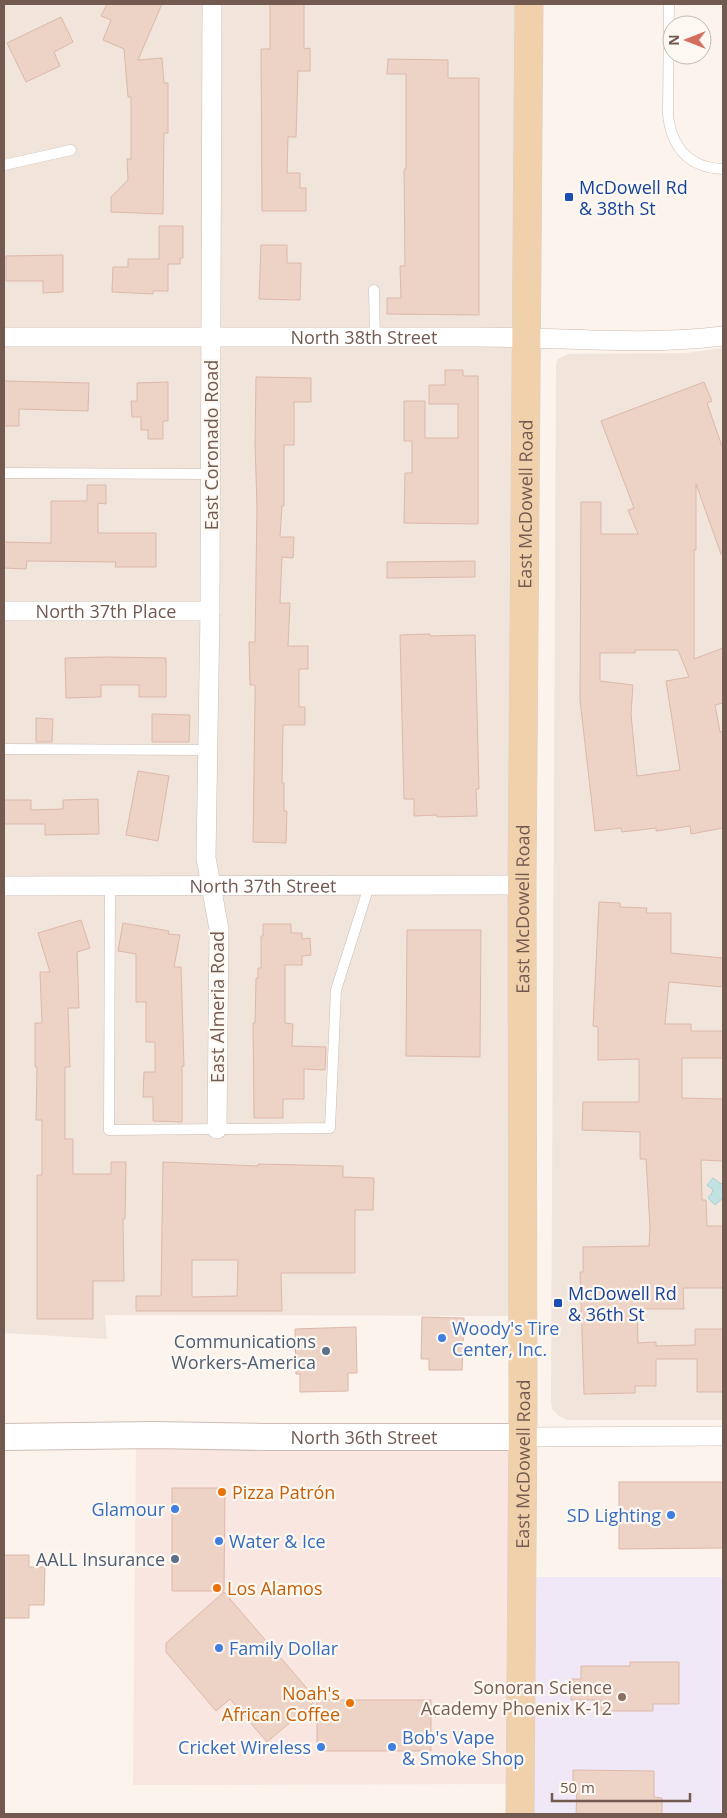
<svg xmlns="http://www.w3.org/2000/svg" width="727" height="1818" viewBox="0 0 727 1818" font-family="'Open Sans',sans-serif">
<style>
.residential{fill:#f1e5db}
.commercial{fill:#f9e6e1}
.education{fill:#f0e8f7}
.water{fill:#c2e1e2;stroke:#a9d0d3}
.building{fill:#edd2c6;stroke:#ddb8a9;fill-rule:evenodd}
.lines{fill:none;stroke-linecap:round;stroke-linejoin:round}
.lane-casing{stroke:#ccbbb2;stroke-width:11}
.street-casing{stroke:#ccbbb2;stroke-width:20}
.secondary-casing{stroke:#d0bdb3;stroke-width:28}
.primary-casing{stroke:#d8d1ce;stroke-width:29}
.lane{stroke:#fff;stroke-width:10}
.street{stroke:#fff;stroke-width:19}
.secondary{stroke:#fff;stroke-width:26}
.primary{stroke:#f1d1ac;stroke-width:28}
.transit-dot{fill:#1a4fb4;stroke:#fdf8f2;stroke-width:2}
.shop-dot{fill:#3f7fe0;stroke:#fdf8f2;stroke-width:2}
.service-dot{fill:#5c6f8a;stroke:#fdf8f2;stroke-width:2}
.food-dot{fill:#e8710a;stroke:#fdf8f2;stroke-width:2}
.education-dot{fill:#8d6e63;stroke:#fdf8f2;stroke-width:2}
.labels{text-anchor:middle;dominant-baseline:central;stroke-width:4.5;stroke-linejoin:round;paint-order:stroke}
.transit-label{font-size:18px;fill:#164399;stroke:#fdf8f2;text-anchor:start}
.street-label{font-size:18px;fill:#735a51;stroke:#fdf8f2}
.shop-label{font-size:18px;fill:#366cbe;stroke:#fdf8f2;text-anchor:start}
.service-label{font-size:18px;fill:#4e5e75;stroke:#fdf8f2;text-anchor:end}
.food-label{font-size:18px;fill:#c56008;stroke:#fdf8f2;text-anchor:start}
.education-label{font-size:18px;fill:#785e54;stroke:#fdf8f2;text-anchor:end}
</style>
<rect width="100%" height="100%" fill="#fbf3ec"/>
<path class="residential" d="M4,4H529L522,1316L105,1315L107,1339L4,1333Z
M723,348V1420H567L559,1416L552,1409L551,1401L556,364L558,359L568,354L686,353Z"/>
<path class="commercial" d="M136,1436L523,1437L521,1784L133,1785Z"/>
<path class="education" d="M522,1577H723V1814H520Z"/>
<path class="water" d="M713,1178L721,1184L723,1182V1198L715,1205L708,1198L712,1193L713,1190L707,1185Z"/>
<path class="building" d="M107,4H162L138,60L162,58L164,83H168V133H164L163,214L111,212V197L128,180L127,159H131V97H128L124,49L103,40L111,20L101,16Z
M270,4H304V49L310,48V71H298L296,137H288L287,173H300V188H306V211H262L261,49H270Z
M61,17L73,42L54,52L60,66L26,82L7,43Z
M388,59L448,60V78H479V315L387,314V298H401L400,266H405L404,169H406V74H387Z
M159,226H183V258H180V264H168V291H153V294L112,292L113,267H128V259H159Z
M261,245H287V263H301L300,300L259,299Z
M63,255V292L43,293V281H6V256Z
M445,370H463V376H478V524L404,523L405,473H412V441H404V401H425V438H458V404H429V385H445Z
M256,377L311,378V402H294V445H284V506H282L280,537H294L293,558L282,557L280,603H290L288,646H308V669H299V707H305V725H283L282,783H284V811H287L286,843L253,842L255,701V685H250L249,642H255L257,507L255,443Z
M4,381L89,383L88,411L19,409V426H4Z
M168,382V421H163V439H148V430H141V417H132L131,401H137V383Z
M704,382L712,401L707,403L723,449V554H721L696,484V550H694V659L723,648V703L715,705L720,732L723,731V828L691,834L690,826L656,831V828L622,832L621,828L595,831L580,700L581,502H601V534H638L628,510L634,508L601,421ZM635,650H678L689,677L666,681L680,770L637,776L631,714L633,685L600,681V653H635Z
M87,485H106V504L98,503V533H156V567H115L116,562L27,561L26,569L4,568V542L51,543V501H87Z
M475,561V577L387,578V562Z
M430,634V636L475,635L479,789H476L477,816L437,817V815L414,816V799H404L400,635Z
M109,657L166,658V697H139V685H101V697L66,698L65,658Z
M152,714L190,715L189,742H152Z
M36,718L53,719L52,742H36Z
M138,771L169,776L158,841L126,835Z
M98,799L99,834L45,835V824H4V800H31V810L63,809V800Z
M599,902L620,903V907L647,908L646,913H671V953L723,958V987L669,982L665,1024H691V1031H723V1058H682V1098L723,1099V1161L701,1160L702,1200H706L707,1226H723V1288H683L684,1309H637L638,1343L656,1342V1346L695,1345V1329H723V1392H697V1359H656V1386H635V1393L584,1394L580,1272H583V1247L649,1246L650,1228L646,1159H640V1132L582,1130L583,1102H639V1059L598,1060V1027L593,1026Z
M81,920L90,948L77,952L79,1008H68L70,1067H65V1139H73V1174H111V1162H126L125,1219H123L124,1281H93V1319H37V1175H42V1120H36L37,1067H35V1023H42L40,972H50L38,933Z
M123,923L169,931L168,934L180,935L174,967H181L184,1066H182V1122L153,1121V1097H143L144,1072H155V1042H146V1002H136V954L118,951Z
M263,924H291V933H302V939L310,938L311,955L302,956V965H285V1023L293,1024L292,1046L326,1047L325,1070L304,1069V1099H283V1118H254L253,1023H255L256,978H258V968H261V936H263Z
M407,930H481L480,1057L406,1056Z
M163,1162L258,1166V1164L343,1166V1177L374,1178L373,1210H355V1273H281L282,1311H136V1296H161ZM192,1260H238L237,1296L192,1297Z
M422,1317L464,1318L462,1370H429V1359H421Z
M356,1327L357,1373H348V1391L300,1392V1374H296L295,1329Z
M619,1482H723V1548L619,1549Z
M172,1488H225L224,1591H172Z
M4,1555H29V1567H45L44,1605H29V1618H4Z
M224,1592L317,1700L267,1742L230,1699L216,1711L166,1652V1643Z
M630,1662H679V1704H653V1711H601V1700H571V1679H581V1666H630Z
M317,1700H431V1751H317Z
M573,1770L654,1771V1797L662,1798V1814H576L577,1790H573Z"/>
<g class="lines">
<g class="lane-casing">
<path id="lane" d="M669,4L668,114C671,147 689,168 723,169
M4,165L71,150
M374,290L375,337
M4,473L211,474
M4,749L208,750
M110,886L109,1130L330,1128L336,990L369,886"/>
</g>
<g class="street-casing">
<g id="street">
<path d="M212,4L210,611L206,858L219,929L217,1129"/>
<path id="s1" d="M4,337C162,337 319,337 477,337C559,337 642,346 723,336"/>
<path id="s2" d="M4,611H210"/>
<path id="s3" d="M4,886L522,885"/>
<path d="M523,1437L723,1436"/>
</g>
</g>
<g class="secondary-casing">
<g id="secondary">
<path id="s4" d="M4,1437L153,1435L263,1437H523"/>
</g>
</g>
<g class="primary-casing">
<g id="primary">
<path id="s5" d="M520,1814L523,1413L522,885L529,4"/>
</g>
</g>
<use href="#lane" class="lane"/>
<use href="#street" class="street"/>
<use href="#secondary" class="secondary"/>
<use href="#primary" class="primary"/>
</g>
<g class="transit-dot">
<rect x="564" y="192" width="10" height="10" rx="2.5"/>
<rect x="553" y="1298" width="10" height="10" rx="2.5"/>
</g>
<g class="shop-dot">
<circle cx="442" cy="1338" r="5"/>
<circle cx="175" cy="1509" r="5"/>
<circle cx="671" cy="1515" r="5"/>
<circle cx="219" cy="1541" r="5"/>
<circle cx="219" cy="1648" r="5"/>
<circle cx="321" cy="1747" r="5"/>
<circle cx="392" cy="1747" r="5"/>
</g>
<g class="service-dot">
<circle cx="326" cy="1351" r="5"/>
<circle cx="175" cy="1559" r="5"/>
</g>
<g class="food-dot">
<circle cx="222" cy="1492" r="5"/>
<circle cx="217" cy="1588" r="5"/>
<circle cx="350" cy="1703" r="5"/>
</g>
<circle class="education-dot" cx="622" cy="1697" r="5"/>
<g class="labels">
<g class="transit-label">
<text x="579" y="187">McDowell Rd<tspan x="579" dy="21">&amp; 38th St</tspan></text>
<text x="568" y="1293">McDowell Rd<tspan x="568" dy="21">&amp; 36th St</tspan></text>
</g>
<g class="street-label">
<text stroke="none"><textPath href="#s1" startOffset="360">North 38th Street</textPath></text>
<text transform="translate(211 445) rotate(-90)">East Coronado Road</text>
<text stroke="none"><textPath href="#s5" startOffset="1310">East McDowell Road</textPath></text>
<text stroke="none"><textPath href="#s2" startOffset="102">North 37th Place</textPath></text>
<text stroke="none"><textPath href="#s3" startOffset="259">North 37th Street</textPath></text>
<text stroke="none"><textPath href="#s5" startOffset="905">East McDowell Road</textPath></text>
<text transform="translate(217 1007) rotate(-90)">East Almeria Road</text>
<text stroke="none"><textPath href="#s4" startOffset="360">North 36th Street</textPath></text>
<text stroke="none"><textPath href="#s5" startOffset="350">East McDowell Road</textPath></text>
</g>
<g class="shop-label">
<text x="452" y="1328">Woody's Tire<tspan x="452" dy="21">Center, Inc.</tspan></text>
<text x="165" y="1509" text-anchor="end">Glamour</text>
<text x="661" y="1515" text-anchor="end">SD Lighting</text>
<text x="229" y="1541">Water &amp; Ice</text>
<text x="229" y="1648">Family Dollar</text>
<text x="402" y="1737">Bob's Vape<tspan x="402" dy="21">&amp; Smoke Shop</tspan></text>
<text x="311" y="1747" text-anchor="end">Cricket Wireless</text>
</g>
<g class="service-label">
<text x="316" y="1341">Communications<tspan x="316" dy="21">Workers-America</tspan></text>
<text x="165" y="1559">AALL Insurance</text>
</g>
<g class="food-label">
<text x="232" y="1492">Pizza Patrón</text>
<text x="227" y="1588">Los Alamos</text>
<text x="340" y="1693" text-anchor="end">Noah's<tspan x="340" dy="21">African Coffee</tspan></text>
</g>
<g class="education-label">
<text x="612" y="1687">Sonoran Science<tspan x="612" dy="21">Academy Phoenix K-12</tspan></text>
</g>
</g>
<rect width="727" height="1818" fill="none" stroke="#735a51" stroke-width="10"/>
<g transform="translate(687 40) rotate(270)"><circle r="24" fill="#fdf8f2" stroke="#c6b9b2"/>
<path d="M0-4L9 19L0 12L-9 19Z" fill="#d56f60"/>
<text y="-8" font-size="14" font-weight="bold" text-anchor="middle" fill="#735a51">N</text>
</g>
<path d="M552 1793v8h138v-8" fill="none" stroke="#735a51" stroke-width="2.5"/>
<text x="560" y="1793" font-size="15" fill="#735a51" stroke="#fdf8f2" stroke-width="4" paint-order="stroke">50 m</text>
</svg>
